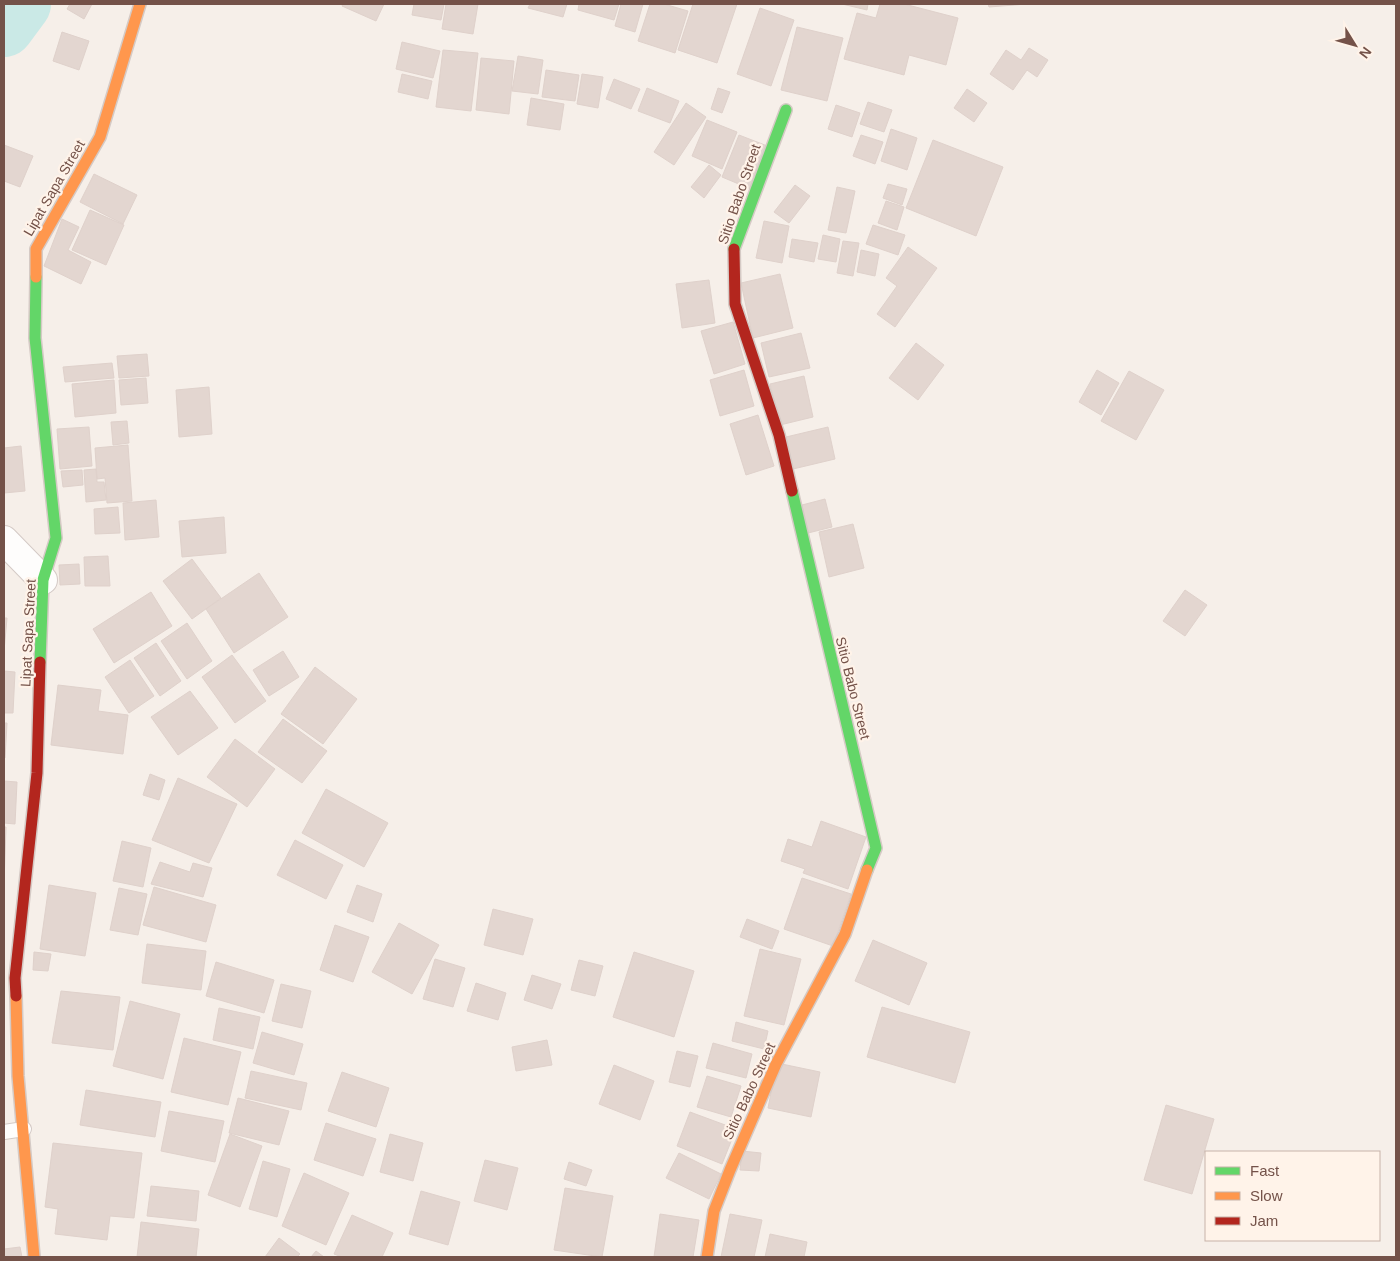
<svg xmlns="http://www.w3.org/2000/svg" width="1400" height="1261" viewBox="0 0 1400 1261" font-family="Helvetica,sans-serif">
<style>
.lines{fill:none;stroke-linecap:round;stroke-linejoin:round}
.river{stroke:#cae9e6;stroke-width:60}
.building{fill:#e3d6d0;stroke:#dfd1cb}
.lane-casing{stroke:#d4cac6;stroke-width:16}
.street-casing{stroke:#d4cac6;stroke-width:30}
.fast-casing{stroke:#d5cac5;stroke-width:14}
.slow-casing{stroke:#d5cac5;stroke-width:14}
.jam-casing{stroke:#d5cac5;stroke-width:14}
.lane{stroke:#fefdfc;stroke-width:14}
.street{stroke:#fefdfc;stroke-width:28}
.fast{stroke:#63d668;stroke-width:11}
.slow{stroke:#ff974d;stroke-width:11}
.jam{stroke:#b3261e;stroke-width:11}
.labels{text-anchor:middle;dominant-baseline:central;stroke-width:4.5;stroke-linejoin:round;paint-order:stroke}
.street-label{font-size:14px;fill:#745249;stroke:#fff3e9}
</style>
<rect width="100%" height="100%" fill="#f6efe9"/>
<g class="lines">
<path class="river" d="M4,27L21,4"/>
</g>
<path class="building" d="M70,4H92L84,19L67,9Z
M343,4H384L376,21L342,6Z
M414,4H444L441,20L412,15Z
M446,4H478L473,34L442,29Z
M530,4H567L563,17L528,8Z
M579,4H619L614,20L578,10Z
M621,4H643L635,32L615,26Z
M650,4H664L688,11L675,53L638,41Z
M693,4H737L717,63L678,50Z
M842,4H868L867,10Z
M880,4H904L958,18L946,65L909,55L904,75L844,59L857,13L876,18Z
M988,4H1027L989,7Z
M760,8L794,20L771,86L737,74Z
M797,27L843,38L827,101L781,90Z
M62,32L89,41L79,70L53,61Z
M402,42L440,51L433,78L396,69Z
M1029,48L1048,60L1037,77L1027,70L1013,90L990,74L1006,50L1021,60Z
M443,50L478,53L471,111L436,107Z
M518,56L543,60L538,94L512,91Z
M481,58L514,61L509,114L476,110Z
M546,70L579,75L575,101L542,97Z
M402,74L432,81L428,99L398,92Z
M582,74L603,77L598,108L577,104Z
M614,79L640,89L631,109L606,99Z
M647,88L679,101L670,123L638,111Z
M718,88L730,92L722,113L711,109Z
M967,89L987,103L974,122L954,108Z
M531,98L564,104L560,130L527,125Z
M868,102L892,110L884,132L860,124Z
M686,103L706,117L674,165L654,152Z
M836,105L860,113L852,137L828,129Z
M707,120L737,132L722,169L692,156Z
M891,129L917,138L907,170L881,161Z
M739,135L770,147L753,190L722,177Z
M861,135L883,142L875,164L853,156Z
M933,140L1003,167L976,236L906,208Z
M4,145L33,156L20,187L4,181Z
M709,165L721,175L704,198L691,187Z
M94,174L137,195L123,224L80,202Z
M888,184L907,189L902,205L883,198Z
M795,185L810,196L789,223L774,212Z
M837,187L855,191L846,233L828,230Z
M886,201L904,207L897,230L878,223Z
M90,210L124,225L106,265L72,250Z
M62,219L79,227L68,250L91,262L81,284L44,266Z
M764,221L789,226L782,263L756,258Z
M873,225L905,235L898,255L866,244Z
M823,235L840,239L836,262L818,259Z
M792,239L818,243L814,262L789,257Z
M843,241L859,243L853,276L837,273Z
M908,247L937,268L895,327L877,314L897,286L886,278Z
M861,250L879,254L875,276L857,272Z
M780,274L793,328L753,338L741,283Z
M709,280L715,323L682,328L676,284Z
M733,322L745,364L714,374L701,331Z
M801,333L810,368L769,377L761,343Z
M916,343L944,365L918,400L889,378Z
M147,354L149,376L119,378L117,356Z
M112,363L114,378L65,382L63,367Z
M744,370L754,406L720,416L710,380Z
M1097,370L1119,383L1101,415L1079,402Z
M1129,371L1164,390L1136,440L1101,421Z
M804,376L813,417L780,425L770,384Z
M146,378L148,403L121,405L119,380Z
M114,380L116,413L75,417L72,384Z
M209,387L212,434L179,437L176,390Z
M758,415L774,466L746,475L730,424Z
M127,421L129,443L113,445L111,422Z
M89,427L92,466L60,469L57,429Z
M828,427L835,459L793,469L786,437Z
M128,445L132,501L107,503L105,478L97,479L95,448Z
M21,446L25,491L4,493V448Z
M96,469L97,482H104L106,500L86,502L84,470Z
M82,470L83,485L63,487L61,471Z
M825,499L832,527L808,533L802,505Z
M156,500L159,537L125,540L123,503Z
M118,507L120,533L95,534L94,509Z
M224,517L226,553L182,557L179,521Z
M853,524L864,568L829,577L819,532Z
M108,556L110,586H85L84,557Z
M192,559L221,598L192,619L163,581Z
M79,564L80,584L60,585L59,565Z
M259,573L288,617L234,653L206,609Z
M1185,590L1207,605L1185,636L1163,621Z
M151,592L172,626L114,663L93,629Z
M4,618H7L4,651Z
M187,623L212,661L187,679L161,641Z
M156,643L181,681L160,696L134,658Z
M283,651L299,677L269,696L253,670Z
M232,655L266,701L235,723L202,677Z
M130,660L154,696L129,713L105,677Z
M315,667L357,699L323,744L281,714Z
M4,671L15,672L13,713H4Z
M58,685L101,690L98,711L128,715L123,754L51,745Z
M190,691L218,728L178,755L151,717Z
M283,719L327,751L302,783L258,752Z
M4,723H7L5,758H4Z
M235,739L275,769L247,807L207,777Z
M150,774L165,780L159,800L143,795Z
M178,778L237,804L209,863L152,840Z
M4,781L17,782L15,824L4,823Z
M326,789L388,823L364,867L302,833Z
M821,821L866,837L848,889L803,873L805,869L781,861L788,839L812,847Z
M4,827H6L4,884Z
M295,840L343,865L326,899L277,875Z
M122,841L151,848L143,887L113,881Z
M160,862L190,872L193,863L212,868L203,897L151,884Z
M802,878L851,894L833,946L784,929Z
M49,885L96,893L85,956L40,949Z
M357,885L382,894L373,922L347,912Z
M154,887L216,905L206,942L143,925Z
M119,888L147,894L138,935L110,930Z
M493,909L533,919L523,955L484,945Z
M747,919L779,931L772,949L740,937Z
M399,923L439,945L412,994L372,972Z
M335,925L369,937L353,982L320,970Z
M873,940L927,963L909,1005L855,981Z
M147,944L206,951L201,990L142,983Z
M760,949L801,959L784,1025L744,1016Z
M34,952L51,954L48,971L33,970Z
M634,952L694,971L674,1037L613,1017Z
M435,959L465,968L453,1007L423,999Z
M579,960L603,966L595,996L571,990Z
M216,962L274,980L264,1013L206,996Z
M532,975L561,984L552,1009L524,1000Z
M476,983L506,993L498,1020L467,1011Z
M281,984L311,991L302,1028L272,1021Z
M61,991L120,997L113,1050L52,1043Z
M130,1001L180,1014L163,1079L113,1066Z
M882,1007L970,1032L955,1083L867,1057Z
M219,1008L260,1017L253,1049L213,1040Z
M736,1022L768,1031L764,1049L732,1041Z
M262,1032L303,1044L294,1075L253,1063Z
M184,1038L241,1052L228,1105L171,1092Z
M547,1040L552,1065L516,1071L512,1047Z
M713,1043L752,1054L746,1078L706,1068Z
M677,1051L698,1056L690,1087L669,1082Z
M777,1063L820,1072L811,1117L768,1108Z
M614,1065L654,1081L640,1120L599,1104Z
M251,1071L307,1083L301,1110L245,1098Z
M342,1072L389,1088L376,1127L328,1111Z
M707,1076L741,1086L731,1117L697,1107Z
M86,1090L161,1102L155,1137L80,1125Z
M238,1098L289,1111L279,1145L229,1133Z
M1166,1105L1214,1119L1192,1194L1144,1180Z
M169,1111L224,1121L215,1162L161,1151Z
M690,1112L736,1129L722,1164L677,1146Z
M326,1123L376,1139L363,1176L314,1160Z
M230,1134L262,1146L240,1207L208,1195Z
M390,1134L423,1143L413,1181L380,1172Z
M53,1143L142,1153L134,1218L110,1216L107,1240L55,1234L58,1209L45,1207Z
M742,1151L761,1153L759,1171L740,1170Z
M679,1153L721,1174L709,1199L666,1178Z
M485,1160L518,1168L507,1210L474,1201Z
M263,1161L290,1169L277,1217L249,1209Z
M569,1162L592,1170L586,1186L564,1179Z
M304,1173L349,1193L326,1245L282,1226Z
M151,1186L199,1191L196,1221L147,1216Z
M565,1188L613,1196L602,1257L554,1250Z
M421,1191L460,1202L448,1245L409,1234Z
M660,1214L699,1220L693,1257H654Z
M730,1214L762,1220L754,1257H721Z
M352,1215L393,1233L382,1257H342L334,1254Z
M141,1222L199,1229L196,1257H137Z
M770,1234L807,1242L804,1257H765Z
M279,1238L300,1254L297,1257H265Z
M20,1247L22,1257H4V1249Z
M316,1251L324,1257H311Z"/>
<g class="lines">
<g class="lane-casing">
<path id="lane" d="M4,1132L24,1129"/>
</g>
<g class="street-casing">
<path id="street" d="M4,540L43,580"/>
</g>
<g class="fast-casing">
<path id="fast" d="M734,249L786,110
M36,277L35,338L56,538L43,580L40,662
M792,491L876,848L867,870"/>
</g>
<g class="slow-casing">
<path id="slow" d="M36,277V249L100,137L140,4
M16,996L18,1076L34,1257
M707,1257L714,1211L730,1170L776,1064L845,934L867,870"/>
</g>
<g class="jam-casing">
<path id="jam" d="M734,249L735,304L779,435L792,491
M16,996L15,978L37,773L40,662"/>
</g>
<use href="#lane" class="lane"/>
<use href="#street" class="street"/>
<use href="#fast" class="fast"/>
<use href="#slow" class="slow"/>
<use href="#jam" class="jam"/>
</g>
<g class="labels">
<g class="street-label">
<text transform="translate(54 188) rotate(-60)">Lipat Sapa Street</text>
<text transform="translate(739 194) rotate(-71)">Sitio Babo Street</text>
<text transform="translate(28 633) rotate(-87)">Lipat Sapa Street</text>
<text transform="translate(853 688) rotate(76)">Sitio Babo Street</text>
<text transform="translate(749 1091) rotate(-65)">Sitio Babo Street</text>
</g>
</g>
<rect width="1400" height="1261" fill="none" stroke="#745249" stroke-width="10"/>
<rect x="1205" y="1151" width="175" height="90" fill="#fff3e9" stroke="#c7b3a9"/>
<rect x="1215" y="1167" width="25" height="8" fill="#63d668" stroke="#c7b3a9"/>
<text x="1250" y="1176" font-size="15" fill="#745249">Fast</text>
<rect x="1215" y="1192" width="25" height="8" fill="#ff974d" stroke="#c7b3a9"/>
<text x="1250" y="1201" font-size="15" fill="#745249">Slow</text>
<rect x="1215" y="1217" width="25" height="8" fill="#b3261e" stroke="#c7b3a9"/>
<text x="1250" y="1226" font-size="15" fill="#745249">Jam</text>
<g transform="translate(1355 45) rotate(127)" stroke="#fff3e9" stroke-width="4" paint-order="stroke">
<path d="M0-4L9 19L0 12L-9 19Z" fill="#745249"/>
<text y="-8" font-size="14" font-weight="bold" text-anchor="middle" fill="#745249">N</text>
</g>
</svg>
